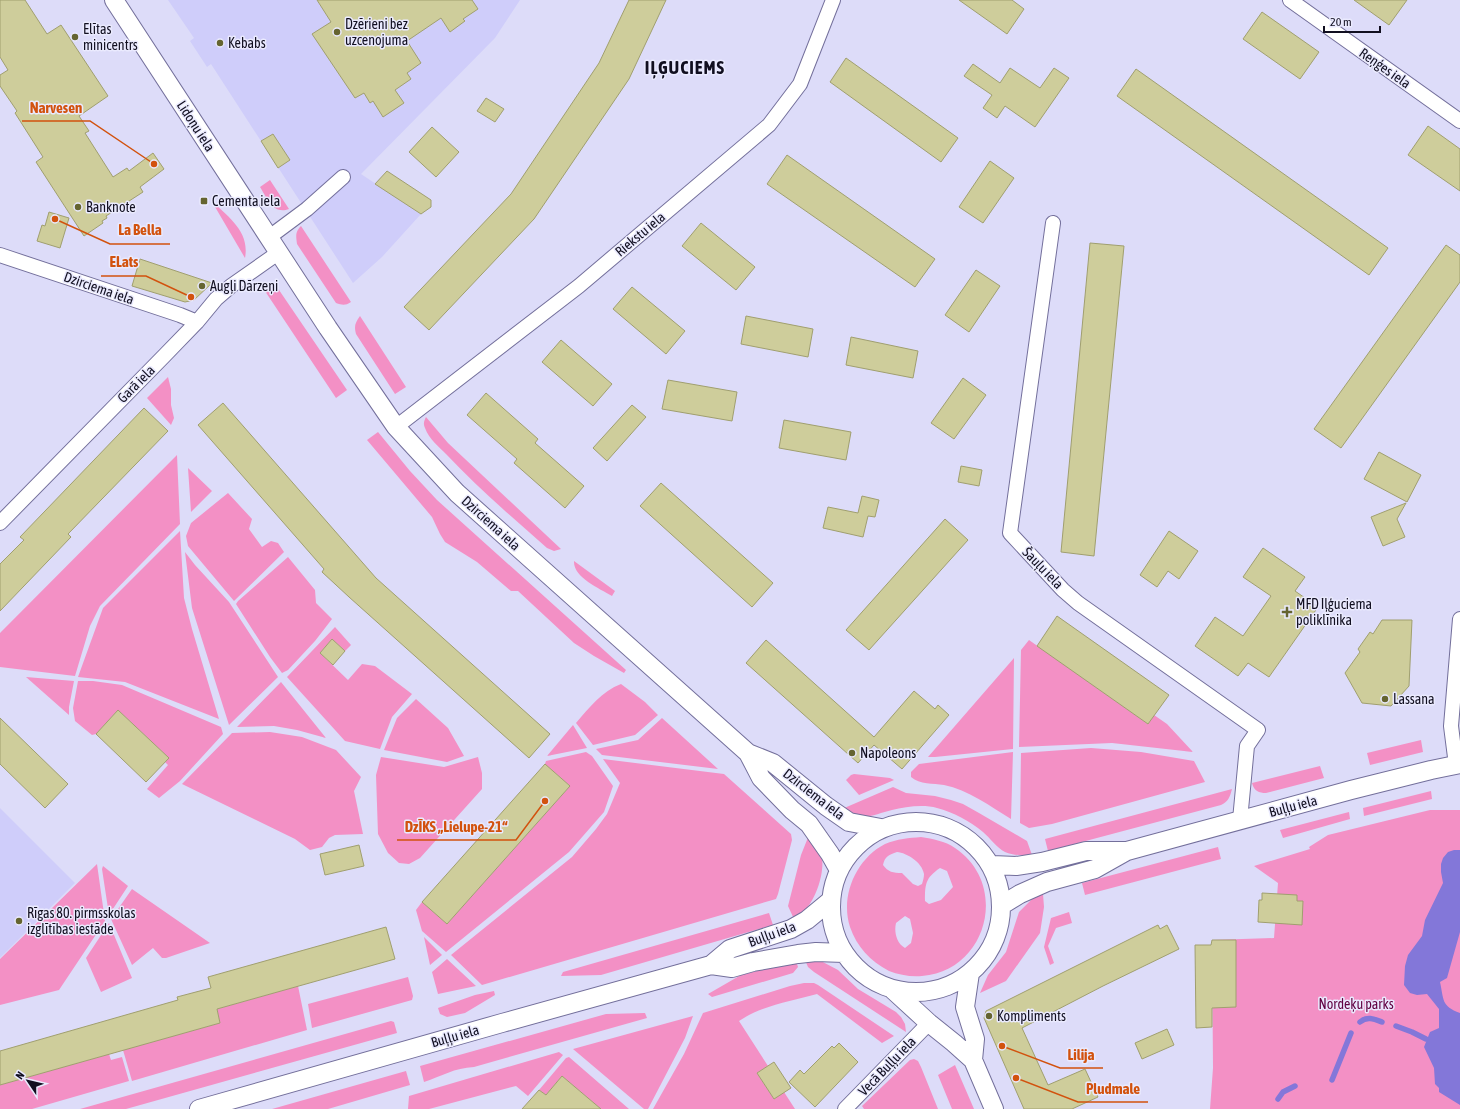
<svg xmlns="http://www.w3.org/2000/svg" width="1460" height="1109" viewBox="0 0 1460 1109" font-family="'Asap Condensed',sans-serif">
<style>
.built{fill:#cfcdfa}
.green{fill:#f390c5;fill-rule:evenodd}
.water{fill:#8377d9}
.lines{fill:none;stroke-linecap:round;stroke-linejoin:round}
.stream{stroke:#8377d9;stroke-width:5.5}
.building{fill:#cecd9b;stroke:#a09f6f}
.minor-casing{stroke:#736f9b;stroke-width:16}
.tertiary-casing{stroke:#736f9b;stroke-width:20}
.minor{stroke:#fff;stroke-width:14}
.tertiary{stroke:#fff;stroke-width:18}
.poi-dot{fill:#656430;stroke:#eaeafe;stroke-width:1.5}
.labels{text-anchor:middle;dominant-baseline:central;stroke-width:3;stroke-linejoin:round;paint-order:stroke}
.poi-label{font-size:14px;fill:#110f20;stroke:#eaeafe;text-anchor:start}
.street-label{font-size:14px;fill:#110f20;stroke:#eaeafe}
.park-label{font-size:14px;fill:#610041;stroke:#eaeafe}
.district-label{font-size:18px;font-weight:bold;letter-spacing:1px;fill:#110f20;stroke:#eaeafe}
.leader{fill:none;stroke:#d2520e;stroke-width:1.5}
.callout-dot{fill:#d2520e;stroke:#eaeafe;stroke-width:1.5}
.callout-label{font-size:15px;text-anchor:middle;font-weight:bold;fill:#d2520e;stroke:#eaeafe;stroke-width:3;stroke-linejoin:round;paint-order:stroke}
</style>
<rect width="100%" height="100%" fill="#dddcf9"/>
<path class="built" d="M168,0H520L495,38L361,174L421,214L382,257L353,283L211,64L207,67L190,41L194,38Z
M0,808L75,883L0,958Z"/>
<path class="green" d="M270,180L289,209C273,215 267,198 260,187Z
M211,200C228,217 250,231 245,258Z
M301,226L351,302C345,306 342,305 336,303L297,244C296,236 295,232 301,226Z
M259,282L274,285L279,290L347,390L336,398Z
M360,316L406,387L395,394L356,334C354,326 355,323 360,316Z
M168,377L171,389V405L174,418L171,425L147,398Z
M426,417L448,443L561,549L554,551L547,548C513,518 478,488 446,454C439,447 429,439 425,428C423,424 424,421 426,417Z
M378,432L410,471L437,500L626,670L624,673L594,656L574,643L518,591H511L477,562L445,542L440,534L432,517L367,440Z
M177,455L180,524L100,606L90,626L75,676L0,667V633Z
M188,468L212,491L191,512Z
M228,493L252,519L249,529L262,547L271,541L278,543L284,552L234,601L188,546L186,536L191,523Z
M180,531L184,598L192,629L219,719L125,682L78,677L103,608Z
M185,552L195,565L229,602L278,677L229,725L192,608Z
M288,557L315,590L316,603L332,619L315,641L288,670L282,673L270,657L236,604L238,601Z
M574,561L615,591L612,596C599,588 573,577 574,561Z
M335,627L351,645L345,651L332,639L320,653L348,680L362,664L375,666L412,694L392,717L380,749L345,741L287,677Z
M1029,640L1148,724L1154,715L1167,724L1193,752L1112,743L1019,747L1021,650Z
M1014,658L1013,749L935,757H928Z
M26,677L74,681L69,707V715Z
M78,681H93L122,685L221,727L223,734L180,781L159,798L147,789L168,765L165,762L169,758L118,710L96,734L92,735L75,721L73,708Z
M281,682L326,738L297,730L274,726L237,727Z
M621,684L645,702L658,715L635,735L593,745L576,723C589,708 602,691 621,684Z
M416,699L448,728L464,756L447,762L384,750L397,718Z
M662,718L718,769L602,755L596,749L638,740Z
M573,725L587,748L547,756Z
M270,732L302,737L336,750L361,777L354,791L363,834L335,835L329,838L322,847L310,850L295,839L182,784L232,733Z
M1421,740L1423,752L1370,765L1367,753Z
M1091,748L1141,752L1194,761L1205,782L1052,824L1029,828L1020,823L1021,753Z
M586,752L592,756L613,786L604,812L569,852L446,952L422,931L416,910L422,902L447,924L570,786L545,764L546,761Z
M1013,752L1011,819C990,806 968,790 944,785C933,783 920,785 911,777V772L919,764Z
M381,757L444,767L478,757L482,773V789L420,858L409,864L399,863L388,853L378,834L376,775Z
M603,759L724,774L791,834L792,840L778,894L776,899L482,985L451,955L572,857L596,829L607,814L620,783Z
M1320,766L1324,778L1266,793C1259,793 1254,791 1252,783Z
M854,774L890,778L894,780L859,795L846,780L851,775Z
M893,787L906,793L935,796L951,800L963,804L979,813L1027,841L1032,855C1023,855 1014,856 1005,852C997,848 990,838 983,832C970,821 953,812 937,808C923,804 905,807 892,810C879,813 866,820 853,815C849,813 846,811 842,809Z
M1232,789C1230,797 1228,802 1221,805L1048,851L1045,839Z
M1431,791L1432,799L1364,816L1363,808Z
M1430,810H1460V1109H1210L1213,1068L1212,940L1274,938L1278,883L1254,866L1310,849L1309,847L1328,835Z
M1349,812L1350,819L1283,838L1280,830Z
M809,835C812,840 819,847 821,853C826,869 817,897 806,909C802,913 798,916 794,919L788,906L801,855Z
M921,837C933,839 945,841 955,848C1010,885 987,971 922,976C911,977 899,975 889,971C870,961 857,947 850,927C840,896 856,859 885,844C897,839 909,838 921,837ZM897,852C907,853 922,862 924,874C924,877 923,881 922,884L918,886L913,884L902,873C893,873 888,872 883,865C885,856 889,855 897,852ZM940,868L947,871L953,887L941,900L929,904L925,901C925,885 925,878 940,868ZM905,916L910,919L913,933L911,943L905,948C896,943 894,931 896,923Z
M1218,847L1221,859L1085,895L1082,883Z
M97,864L105,921L59,990L0,1005V959Z
M103,866L128,886L109,915L102,869Z
M132,889L210,943L166,958H162L153,948L132,965L111,919Z
M1043,894L1044,907L1040,933L1006,981L980,993L988,975L1006,952L1019,912L1032,899Z
M1069,912L1072,923L1056,928L1048,946L1054,963L1050,965L1044,947L1051,918Z
M769,913L773,925L601,975L561,976L563,972Z
M109,923L132,978L101,992L86,958Z
M424,937L442,955L430,965Z
M447,959L476,986L438,994L432,972Z
M805,960H819L838,970L858,989L896,1012L901,1017L905,1024L906,1032L814,972L808,967Z
M796,961L798,967L793,973L712,997L708,994L741,975Z
M408,977L413,996L412,1000L312,1028L308,1004Z
M804,983H814L818,985L894,1036L882,1043L817,994C791,1001 761,1006 739,1021L768,1066L757,1073L774,1099L784,1092L795,1109H653L684,1054L703,1013L790,986Z
M298,986L307,1030L132,1081L123,1050L220,1023L217,1009Z
M494,991L495,995L465,1013L447,1017L440,1014L438,1008L475,995Z
M645,1013L647,1018L474,1067C454,1068 442,1076 424,1082L420,1066L606,1014Z
M693,1016L685,1038L648,1109H644L573,1049Z
M391,1021L394,1022L397,1033L126,1109H80Z
M559,1052L563,1055L528,1096L516,1086L429,1109H408L409,1096Z
M109,1054L111,1060L122,1057L129,1081L32,1109H0V1085Z
M569,1057L629,1109H601L562,1076L546,1095L539,1090L566,1058Z
M914,1059L918,1061L921,1067L938,1109H864L862,1106L910,1060Z
M955,1065L974,1109H952L938,1075Z
M406,1071L410,1085L328,1109H272Z"/>
<path class="water" d="M1454,850H1460V932L1447,978L1440,982C1444,1000 1441,1006 1460,1013V1105L1439,1092V1088L1435,1084L1434,1068L1424,1047L1430,1032L1439,1028V1009L1427,994L1417,995L1410,993L1404,985L1405,966L1408,955L1422,936L1425,920L1443,883L1441,872V864L1443,858L1448,852Z"/>
<g class="lines">
<path class="stream" d="M1360,1022C1367,1016 1374,1019 1382,1022
M1396,1026L1412,1032L1426,1039
M1332,1080L1351,1033
M1278,1099L1283,1092L1295,1086"/>
</g>
<path class="building" d="M0,0H25L47,34L61,25L108,96L79,116L89,131L85,133L113,177L127,168L129,171L153,153L164,169L140,187L143,192L106,216L107,218L102,221L103,223L84,236L36,162L43,157L15,113L17,111L0,86V75L8,70L0,57Z
M317,0H472L478,9L463,19L465,21L450,32L441,18L407,41L421,63L407,73L411,79L395,90L404,103L383,117L373,101L370,103L364,93L355,98L312,34L331,22Z
M629,0H666L629,79L534,219L429,330L404,307L511,194L599,63Z
M959,0H1012L1024,9L1007,34Z
M1354,0H1407L1389,25Z
M1262,12L1319,52L1300,79L1243,39Z
M846,58L958,138L941,162L830,82Z
M973,64L1000,83L1010,68L1040,88L1054,68L1069,78L1035,127L1005,106L997,118L983,108L992,95L964,76Z
M1136,69L1388,248L1369,275L1117,96Z
M486,98L504,109L495,122L477,111Z
M1428,126L1460,149V191L1408,155Z
M432,127L459,152L436,177L409,152Z
M273,134L290,160L278,168L261,141Z
M787,155L935,259L915,287L767,184Z
M990,161L1014,178L983,223L959,207Z
M387,171L431,200V207L421,214L375,184Z
M49,212L69,218L60,248L37,241L42,225L45,226Z
M701,223L755,267L736,290L682,246Z
M1090,243L1124,246L1094,556L1061,552Z
M1446,245L1460,255V282L1341,448L1314,429Z
M140,259L212,283L194,300L185,302L132,286Z
M976,270L1000,286L969,332L945,315Z
M632,287L685,331L666,354L613,309Z
M746,316L813,329L808,357L741,344Z
M851,337L918,351L913,378L846,365Z
M561,340L612,384L593,406L542,362Z
M963,378L986,395L954,439L931,423Z
M668,380L737,392L732,421L662,409Z
M486,393L538,439L535,443L584,486L565,508L514,463L517,459L467,415Z
M223,403L376,578L550,734L529,758L349,597L322,572L324,569L198,425Z
M632,405L646,417L607,461L593,448Z
M144,408L168,431L68,534L71,537L0,611V564L24,540L20,537Z
M784,420L851,432L846,460L779,448Z
M1379,452L1421,475L1407,502L1364,479Z
M961,466L982,470L979,486L958,482Z
M661,483L773,583L752,607L640,506Z
M862,496L879,500L875,517L868,516L863,537L823,528L828,507L858,513Z
M1406,503L1397,519L1405,537L1383,546L1371,517Z
M945,519L968,540L869,650L846,630Z
M1169,531L1198,551L1179,579L1168,571L1157,587L1140,575Z
M1263,548L1305,577L1295,591L1318,607L1269,677L1248,663L1238,676L1195,646L1215,617L1243,636L1271,596L1243,577Z
M1057,616L1169,695L1148,724L1037,646Z
M1382,620H1412L1409,686L1391,706L1362,703L1345,673L1360,652L1358,649L1370,632L1373,634Z
M332,639L345,651L333,665L320,653Z
M766,640L874,737L914,691L935,709L938,705L949,715L902,769L874,745L858,763L746,663Z
M118,710L169,758L146,782L96,734Z
M0,718L68,784L45,808L0,764Z
M545,764L570,786L447,924L422,902Z
M359,845L364,866L325,875L320,854Z
M1262,893L1297,895V901H1303L1302,925L1258,922L1259,900H1262Z
M1158,925L1160,929L1167,925L1179,949L1103,986L1022,1028L1048,1085L1085,1069L1098,1097L1072,1109H1024L984,1018L986,1011Z
M386,927L395,959L217,1009L220,1023L0,1085V1051L178,1000L177,997L211,988L208,977Z
M1212,940H1236V1007L1212,1008V1027L1196,1028L1195,945H1211Z
M1167,1029L1174,1045L1142,1059L1135,1043Z
M839,1043L858,1062L815,1107L789,1082L800,1070L804,1074L832,1046L834,1048Z
M774,1062L791,1088L774,1099L757,1073Z
M562,1076L601,1109H522L539,1090L546,1095Z"/>
<g class="lines">
<g class="minor-casing">
<path id="minor" d="M1290,0L1460,121
M1053,223L1010,533L1063,590L1078,603L1258,730L1247,746L1240,820
M268,238L307,209L343,177
M0,255L180,315L197,322
M396,427L579,286L769,125L800,84L833,0
M0,523L165,355L197,322L216,299L231,286L278,253
M1456,765L1451,726L1460,619
M845,1109L929,1023"/>
</g>
<g class="tertiary-casing">
<path id="tertiary" d="M114,0L328,328L396,427L457,493L748,753L773,763L826,806L849,822L881,828
M748,753L761,778L792,810L809,824L830,854L839,870
M831 907a85 85 0 1 1 170 0a85 85 0 1 1-170 0Z
M992,865L1016,866L1042,862L1086,851H1126
M1002,905L1020,894L1047,882L1095,869L1127,851L1351,790L1431,770L1460,764
M711,965L730,949L791,929L807,920L830,901
M970,973L965,1007L975,1039L973,1060
M893,990L929,1023L954,1043L973,1060L994,1109
M199,1109L502,1023L711,965L732,968L753,962L798,954L816,952L844,953"/>
</g>
<use href="#minor" class="minor"/>
<use href="#tertiary" class="tertiary"/>
</g>
<g class="poi-dot">
<circle cx="337" cy="32" r="4"/>
<circle cx="75" cy="37" r="4"/>
<circle cx="220" cy="43" r="4"/>
<rect x="200" y="197" width="8" height="8" rx="2"/>
<circle cx="78" cy="207" r="4"/>
<circle cx="202" cy="286" r="4"/>
<path d="M1285 606h4v4h4v4h-4v4h-4v-4h-4v-4h4z"/>
<circle cx="1385" cy="699" r="4"/>
<circle cx="852" cy="753" r="4"/>
<circle cx="19" cy="921" r="4"/>
<circle cx="989" cy="1016" r="4"/>
</g>
<g class="labels">
<g class="poi-label">
<text x="345" y="24">Dzērieni bez<tspan x="345" dy="16">uzcenojuma</tspan></text>
<text x="83" y="29">Elītas<tspan x="83" dy="16">minicentrs</tspan></text>
<text x="228" y="43">Kebabs</text>
<text x="212" y="201">Cementa iela</text>
<text x="86" y="207">Banknote</text>
<text x="210" y="286">Augļi Dārzeņi</text>
<text x="1296" y="604">MFD Iļģuciema<tspan x="1296" dy="16">poliklīnika</tspan></text>
<text x="1393" y="699">Lassana</text>
<text x="860" y="753">Napoleons</text>
<text x="27" y="913">Rīgas 80. pirmsskolas<tspan x="27" dy="16">izglītības iestāde</tspan></text>
<text x="997" y="1016">Kompliments</text>
</g>
<g class="street-label">
<text transform="translate(1385 68) rotate(35)">Reņģes iela</text>
<text transform="translate(196 126) rotate(57)">Lidoņu iela</text>
<text transform="translate(640 234) rotate(-40)">Riekstu iela</text>
<text transform="translate(99 288) rotate(19)">Dzirciema iela</text>
<text transform="translate(136 384) rotate(-45)">Garā iela</text>
<text transform="translate(491 523) rotate(42)">Dzirciema iela</text>
<text transform="translate(1043 568) rotate(46)">Šauļu iela</text>
<text transform="translate(814 794) rotate(38)">Dzirciema iela</text>
<text transform="translate(1293 806) rotate(-15)">Buļļu iela</text>
<text transform="translate(772 934) rotate(-20)">Buļļu iela</text>
<text transform="translate(455 1036) rotate(-16)">Buļļu iela</text>
<text transform="translate(887 1066) rotate(-46)">Vecā Buļļu iela</text>
</g>
<g class="park-label">
<text x="1356" y="1004">Nordeķu parks</text>
</g>
<g class="district-label">
<text x="685" y="67">IĻĢUCIEMS</text>
</g>
</g>
<path class="leader" d="M154 164L90 121H22M55 219L110 244H170M191 297L146 276H101M545 801L516 840H397M1002 1046L1060 1068H1103M1016 1078L1078 1102H1148"/>
<g class="callout-dot">
<circle cx="154" cy="164" r="4"/>
<circle cx="55" cy="219" r="4"/>
<circle cx="191" cy="297" r="4"/>
<circle cx="545" cy="801" r="4"/>
<circle cx="1002" cy="1046" r="4"/>
<circle cx="1016" cy="1078" r="4"/>
</g>
<g class="callout-label">
<text x="56" y="113">Narvesen</text>
<text x="140" y="235">La Bella</text>
<text x="124" y="267">ELats</text>
<text x="456" y="832">DzĪKS „Lielupe-21“</text>
<text x="1081" y="1060">Lilija</text>
<text x="1113" y="1094">Pludmale</text>
</g>
<g transform="translate(28 1081) rotate(305)" stroke="#eaeafe" stroke-width="3" paint-order="stroke">
<path d="M0-3L7 15L0 10L-7 15Z" fill="#110f20"/>
<text y="-6" font-size="11" font-weight="bold" text-anchor="middle" fill="#110f20">N</text>
</g>
<path d="M1324 26v6h56v-6" fill="none" stroke="#110f20" stroke-width="2"/>
<text x="1330" y="26" font-size="12" fill="#110f20" stroke="#eaeafe" stroke-width="3" paint-order="stroke">20 m</text>
</svg>
